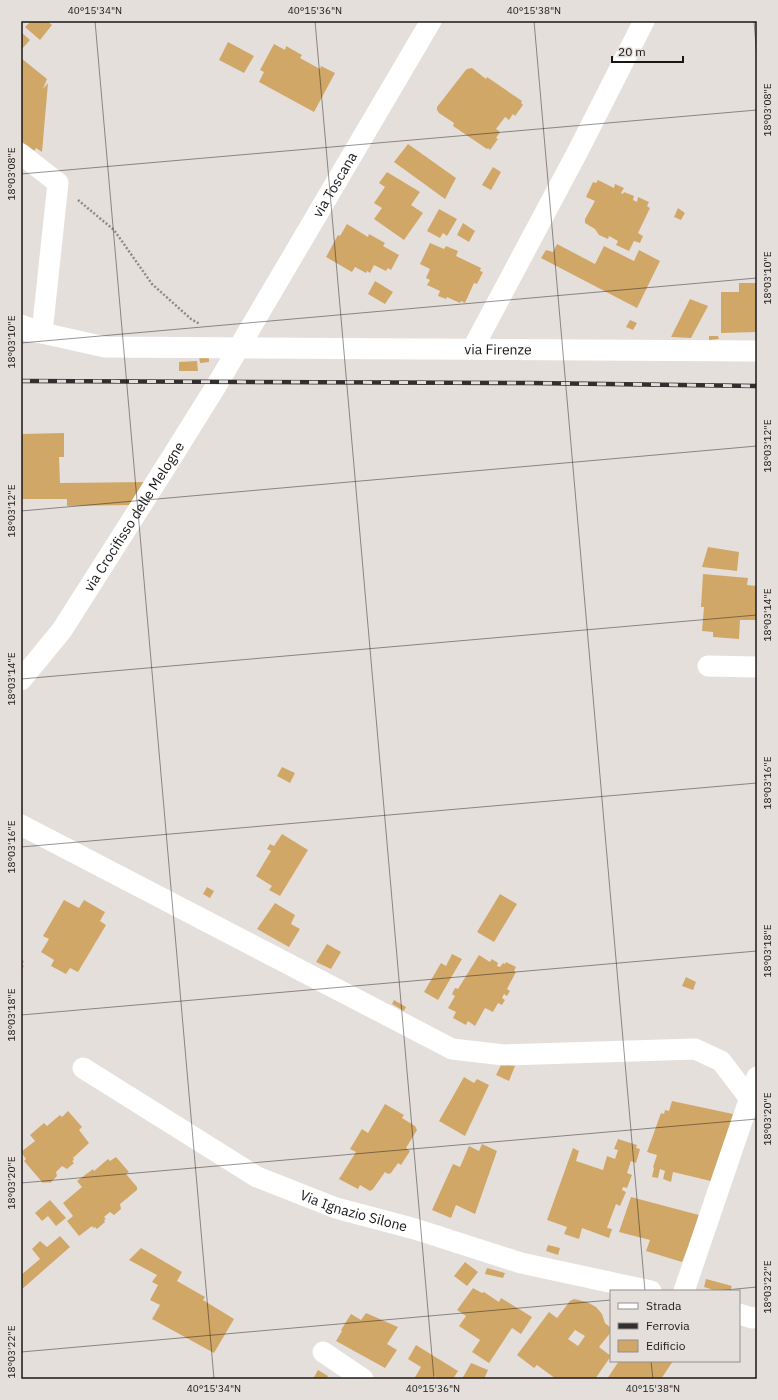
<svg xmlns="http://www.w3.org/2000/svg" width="778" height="1400" viewBox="0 0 778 1400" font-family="'IBM Plex Sans',sans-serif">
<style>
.building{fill:#d1a767;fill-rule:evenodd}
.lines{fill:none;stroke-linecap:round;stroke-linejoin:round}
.path{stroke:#8d8987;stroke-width:2.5;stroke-dasharray:2 2;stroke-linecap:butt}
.street{stroke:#fff;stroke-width:21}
.rail-casing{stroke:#322f2e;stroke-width:4.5}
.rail{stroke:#e5dfdc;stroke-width:3;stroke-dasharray:9;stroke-linecap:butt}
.ticks{fill:none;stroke:#191716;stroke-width:1;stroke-opacity:0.45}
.labels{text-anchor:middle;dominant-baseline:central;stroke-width:3.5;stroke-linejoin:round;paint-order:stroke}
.street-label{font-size:14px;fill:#191716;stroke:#e5dfdc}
.neatline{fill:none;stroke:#191716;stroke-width:1.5}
.ticks-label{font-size:10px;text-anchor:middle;fill:#191716}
</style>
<rect width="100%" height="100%" fill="#e5dfdc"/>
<path class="building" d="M31,21H47L52,25L40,40L25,27Z
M21,32L30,40L21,50Z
M228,42L254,56L244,73L219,60Z
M274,44L285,50L286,46L302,55L300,58L320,69L321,66L335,73L314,112L259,82L264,72L260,70Z
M21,58L47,79L43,89L48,83L42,152L36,148L34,151L21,141Z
M472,68L486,79L487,77L522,101L521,103L523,105L515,116L513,114L509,120L505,117L496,129L500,132L496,138L498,139L490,150L488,148L487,149L453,126L454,123L439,113L437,110V107L465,71L467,69Z
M408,144L456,178L445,199L394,162Z
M493,167L501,172L491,190L482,185Z
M387,172L420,192L411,205L423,213L404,240L374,219L382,208L374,203L385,187L379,183Z
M598,180L614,188L615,184L624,188L621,193L623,194L624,192L634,196L633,200L637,202L638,197L649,202L647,206L650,208L638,233L643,236L640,243L634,241L629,251L616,245L618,241L609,236L608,239L599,235L595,229L585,223V219L595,201L586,197L593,182L596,183Z
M678,208L685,213L681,220L674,217Z
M439,209L457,219L447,236L443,233L440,238L427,231Z
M463,223L475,231L469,242L457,235Z
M347,224L368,237L369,234L385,243L383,246L399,255L391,270L388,268L386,271L374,265L370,273L367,271L366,273L355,267L352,272L326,257L338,235L340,236Z
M430,243L444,249L446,246L458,251L456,256L481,268L480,271L483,272L477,284L474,283L465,303L461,301L460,303L447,297L446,299L438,296L440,291L427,285L430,280L426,278L430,269L420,264Z
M557,244L595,264L604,246L634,261L639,250L660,261L637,308L541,258L546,250L553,252Z
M375,281L393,292L385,304L368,294Z
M739,283H757V332L721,333V292H739Z
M690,299L708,306L691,338L671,337Z
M630,320L637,323L633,330L626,327Z
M709,336H718L719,339L709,340Z
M199,357H209V362L200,363Z
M197,361L198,371H179V362Z
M64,433V457H59L60,483L147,482L131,505L67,506V499H21V434Z
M708,547L739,552L737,571L702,567Z
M703,574L748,578L747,585L757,586V620H740L739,639L713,637V632L702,631L704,607H701Z
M282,767L295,773L290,783L277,776Z
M282,834L308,850L280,896L269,890L272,886L256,876L271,851L267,849L270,844L274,846Z
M207,887L214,891L210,898L203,894Z
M500,894L517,904L494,942L477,932Z
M64,900L79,908L84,900L105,912L100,921L106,925L78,972L70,968L66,974L51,966L54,960L41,952L49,939L43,936Z
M275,903L295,915L291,924L300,929L289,947L257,929Z
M327,944L341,952L331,969L316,962Z
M452,954L462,959L438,1000L424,992L441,963L446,966Z
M479,955L490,962L492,959L498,963L497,966L500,967L503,963L505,964L506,962L516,967L514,971L516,972L507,989L510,991L507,996L504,994L502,998L505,1000L502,1005L498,1003L493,1012L485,1008L475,1026L468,1021L466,1025L453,1018L456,1012L448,1008L455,996L452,994L455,988L458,989Z
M21,960L24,961L22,965L24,966L21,971Z
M686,977L696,982L693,990L682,986Z
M394,1000L406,1007L404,1011L392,1004Z
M502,1063L515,1066L509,1081L496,1075Z
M464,1077L474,1083L477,1079L489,1085L465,1136L439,1121Z
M672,1101L733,1114L716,1171L715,1182L673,1172L671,1182L663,1179L665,1171L660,1169L658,1178L652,1177L654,1168L653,1167L657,1155L647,1152L661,1113L664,1114L665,1110L669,1111Z
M385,1104L404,1115L402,1118L415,1126L417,1130L406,1148L410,1151L401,1165L398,1163L391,1173L388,1174L385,1172L373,1189L370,1191L360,1185L358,1189L339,1179L356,1152L350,1149L362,1129L368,1133Z
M68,1111L82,1127L79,1130L89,1143L73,1158L74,1160L72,1161L74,1163L67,1169L62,1166L56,1172L57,1176L50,1183L48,1182L46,1183L45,1182L43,1183L24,1161L26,1159L21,1152L35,1141L30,1135L44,1123L47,1126L60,1115L62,1117Z
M618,1139L637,1145L636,1148L640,1149L636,1163L631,1161L627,1173L632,1175L627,1188L623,1187L622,1190L626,1192L620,1206L616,1204L607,1228L612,1229L609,1238L582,1228L579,1239L564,1234L567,1227L547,1220L573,1148L579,1151L576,1161L603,1170L607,1156L615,1159L618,1150L614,1149Z
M482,1144L497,1151L475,1214L456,1205L451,1218L432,1210L453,1164L460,1167L469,1146L479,1151Z
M116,1157L129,1172L126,1174L137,1187V1190L120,1204L121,1209L114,1215L110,1212L104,1217L106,1219L104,1220L105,1222L97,1229L95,1227L93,1228L92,1226L79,1236L67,1221L73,1216L63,1203L82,1187L77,1181L93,1169L94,1171L108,1159L110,1161Z
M631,1197L699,1215L698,1217L701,1218L682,1262L646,1251L650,1240L619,1232Z
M50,1200L66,1218L56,1226L48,1216L42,1221L35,1213Z
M60,1236L70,1247L21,1290V1279L22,1277L21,1275L40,1259L32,1249L40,1241L47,1247Z
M548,1245L560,1248L558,1255L546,1251Z
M141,1248L182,1272L177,1281L205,1297L203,1300L234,1319L214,1353L152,1319L160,1305L150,1300L158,1285L152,1282L157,1275L129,1260Z
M465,1262L478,1272L467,1286L454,1276Z
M487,1268L505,1273L503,1278L485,1274Z
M706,1279L732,1286L730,1291H717L704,1287Z
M473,1288L482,1293L484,1292L499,1302L501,1298L532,1317L521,1334L512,1328L489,1363L472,1352L480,1340L459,1326L466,1316L457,1310Z
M574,1299L587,1302L596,1307L602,1314L605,1323L611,1328V1332L599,1347L611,1356L595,1379H556L537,1365L534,1368L517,1355L549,1312L557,1318L570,1301ZM575,1330L585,1336L578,1346L568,1339Z
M366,1313L398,1327L387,1344L397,1350L385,1368L336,1341L342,1331L341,1330L351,1314L361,1320Z
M416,1345L458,1371L453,1379H439L434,1376L432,1379H414L421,1367L408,1359Z
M619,1361H673L661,1379H607Z
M471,1363L488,1370L484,1379H462Z
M318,1370L328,1376L326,1379H313Z"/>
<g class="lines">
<path class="path" d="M78,200L114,230L152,284L191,319L200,324"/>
<g class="street">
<path d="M21,154L58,183L42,333L28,331"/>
<path id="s1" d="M21,325L42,333L105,347L757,351"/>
<path d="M473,348L578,151L644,21"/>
<path d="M708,666L757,667"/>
<path id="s2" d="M21,680L62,630L170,460L218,383L431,21"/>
<path d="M21,825L452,1049L504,1055L695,1049L721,1061L750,1099"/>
<path id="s3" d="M83,1068L257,1177L336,1208L415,1229L521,1263L651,1291"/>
<path d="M684,1291L757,1077"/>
<path d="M739,1314L752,1318L757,1317"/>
<path d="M323,1352L363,1379"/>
</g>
<g class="rail-casing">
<path id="rail" d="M21,381L530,383L757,386"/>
</g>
<use href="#rail" class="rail"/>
</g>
<path class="ticks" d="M95,21L214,1379M315,21L434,1379M534,21L645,1291M754,21L757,58M21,174L757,110M21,343L757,278M21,511L757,446M21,679L757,615M21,847L757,783M21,1015L757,951M21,1183L757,1119M715,1291L757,1287M21,1352L611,1300M651,1361L653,1379"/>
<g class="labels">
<g class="street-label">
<text stroke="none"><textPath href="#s2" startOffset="587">via Toscana</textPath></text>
<text stroke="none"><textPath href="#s1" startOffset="480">via Firenze</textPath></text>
<text stroke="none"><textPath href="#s2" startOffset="199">via Crocifisso delle Melogne</textPath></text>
<text stroke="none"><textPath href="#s3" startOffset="308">Via Ignazio Silone</textPath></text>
</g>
</g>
<rect width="778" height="1400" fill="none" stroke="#e5dfdc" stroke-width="44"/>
<rect x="610" y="1290" width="130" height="72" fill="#e5dfdc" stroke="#938f8d"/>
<rect x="618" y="1303" width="20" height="6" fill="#ffffff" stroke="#938f8d"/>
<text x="646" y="1310" font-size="12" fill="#191716">Strada</text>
<rect x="618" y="1323" width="20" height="6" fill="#322f2e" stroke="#938f8d"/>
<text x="646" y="1330" font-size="12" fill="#191716">Ferrovia</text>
<rect x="618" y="1340" width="20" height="12" fill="#d1a767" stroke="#938f8d"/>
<text x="646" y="1350" font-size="12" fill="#191716">Edificio</text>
<path d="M612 56v6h71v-6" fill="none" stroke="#191716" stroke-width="2"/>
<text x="618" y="56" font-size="12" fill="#191716" stroke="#e5dfdc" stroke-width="3" paint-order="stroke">20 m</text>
<rect x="22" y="22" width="734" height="1356" class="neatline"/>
<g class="ticks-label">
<text x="95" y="14">40°15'34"N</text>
<text x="315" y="14">40°15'36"N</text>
<text x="534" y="14">40°15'38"N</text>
<text transform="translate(767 110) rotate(-90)" y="4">18°03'08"E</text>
<text transform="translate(11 174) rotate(-90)" y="4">18°03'08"E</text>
<text transform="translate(767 278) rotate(-90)" y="4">18°03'10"E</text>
<text transform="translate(11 342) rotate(-90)" y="4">18°03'10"E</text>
<text transform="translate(767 446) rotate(-90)" y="4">18°03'12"E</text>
<text transform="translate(11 511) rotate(-90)" y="4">18°03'12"E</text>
<text transform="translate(767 615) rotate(-90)" y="4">18°03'14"E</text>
<text transform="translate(11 679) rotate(-90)" y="4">18°03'14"E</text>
<text transform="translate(767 783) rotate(-90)" y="4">18°03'16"E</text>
<text transform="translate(11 847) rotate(-90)" y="4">18°03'16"E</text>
<text transform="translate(767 951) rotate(-90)" y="4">18°03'18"E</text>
<text transform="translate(11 1015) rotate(-90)" y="4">18°03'18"E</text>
<text transform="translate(767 1119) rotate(-90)" y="4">18°03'20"E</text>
<text transform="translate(11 1183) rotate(-90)" y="4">18°03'20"E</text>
<text transform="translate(767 1287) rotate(-90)" y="4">18°03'22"E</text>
<text transform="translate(11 1352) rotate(-90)" y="4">18°03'22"E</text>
<text x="214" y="1392">40°15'34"N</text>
<text x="433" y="1392">40°15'36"N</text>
<text x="653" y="1392">40°15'38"N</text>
</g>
</svg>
